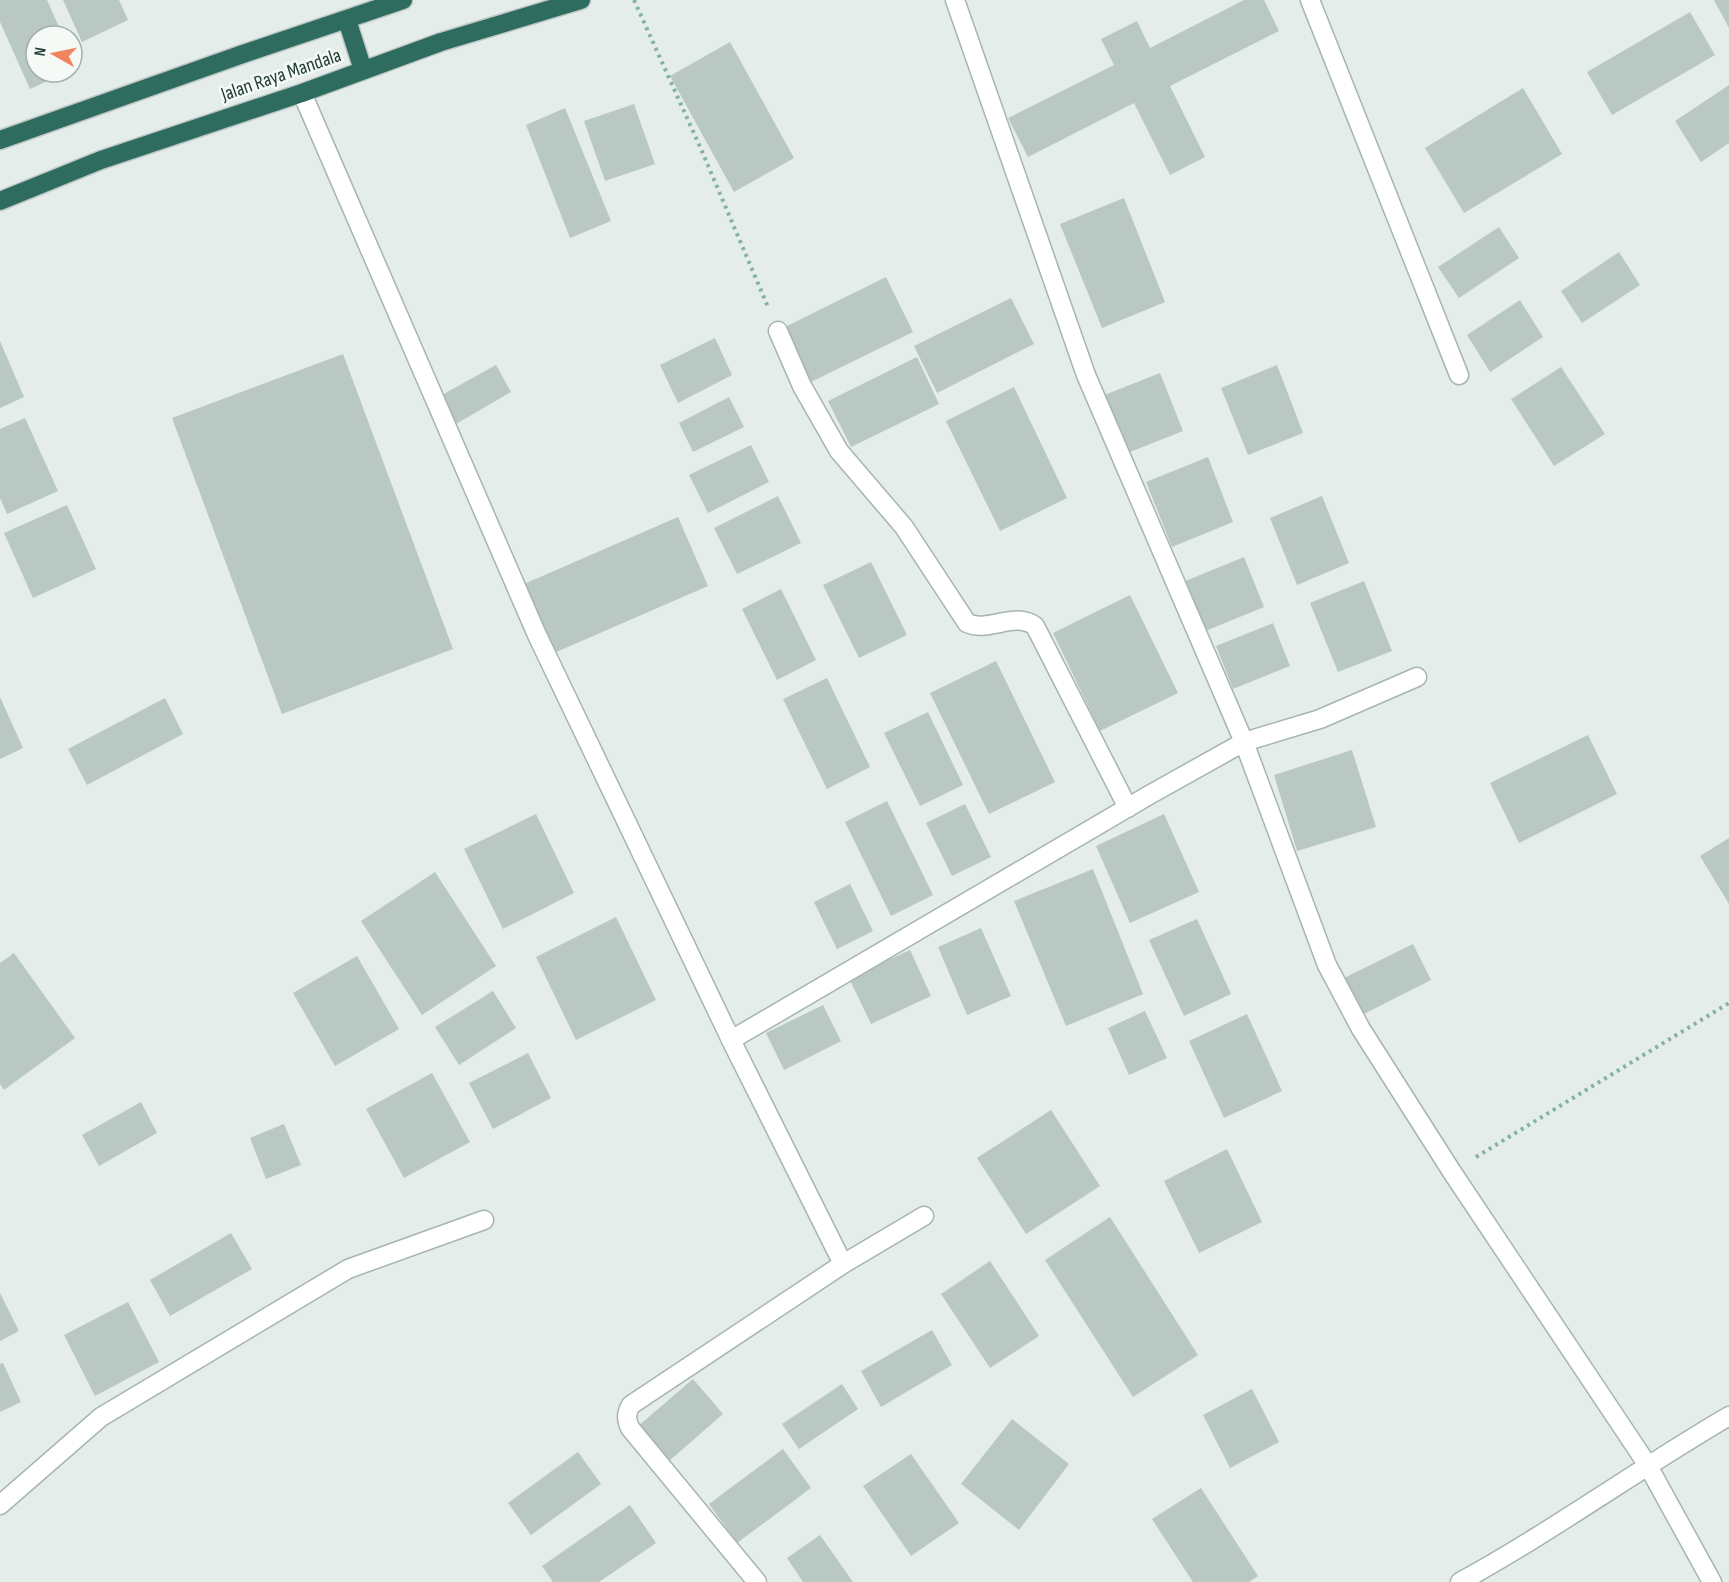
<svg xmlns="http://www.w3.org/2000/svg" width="1729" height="1582" viewBox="0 0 1729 1582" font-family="'Sofia Sans Condensed',sans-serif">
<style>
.building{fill:#b9c8c2}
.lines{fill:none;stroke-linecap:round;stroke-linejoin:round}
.minor-casing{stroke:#a6b5b0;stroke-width:21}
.highway-casing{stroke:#c1c9c7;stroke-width:21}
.path{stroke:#84b1a4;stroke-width:4;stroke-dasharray:3 4.5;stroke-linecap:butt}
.minor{stroke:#fff;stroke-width:18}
.highway{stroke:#2f6c60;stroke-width:18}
.labels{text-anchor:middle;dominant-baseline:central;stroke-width:5;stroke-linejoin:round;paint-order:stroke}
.street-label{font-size:20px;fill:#233f38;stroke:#f5faf7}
</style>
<rect width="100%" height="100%" fill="#e4ede9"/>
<path class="building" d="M0,0H47L63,36H36V72H67L30,89L0,22Z
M63,0H119L128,20L82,42Z
M1244,0H1264L1279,31L1170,86L1205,157L1170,175L1134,103L1028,157L1008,118L1114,65L1101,39L1137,21L1150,48Z
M1714,0H1729V28Z
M1690,12L1715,55L1612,115L1587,72Z
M730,42L794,158L734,192L670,76Z
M72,55L78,67L72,70Z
M1729,85V143L1701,162L1675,121Z
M1523,88L1562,154L1464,213L1425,148Z
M634,104L655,164L605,181L584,121Z
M565,108L611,221L570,238L526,125Z
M1124,198L1165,302L1102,328L1060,224Z
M1499,227L1519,258L1459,298L1438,267Z
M1619,252L1640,285L1582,323L1561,291Z
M886,277L913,332L811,382L785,327Z
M1011,298L1034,344L937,393L914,346Z
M1520,300L1543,337L1490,372L1467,335Z
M715,338L732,375L678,403L660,365Z
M0,341L24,397L0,408Z
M343,354L453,649L282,714L172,418Z
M917,357L939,404L851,447L828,401Z
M496,365L511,392L456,424L440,396Z
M1277,365L1303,433L1248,455L1221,388Z
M1561,367L1605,434L1554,466L1511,399Z
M1160,373L1183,431L1120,456L1097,398Z
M1014,387L1067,498L1000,531L946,421Z
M729,397L744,427L693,452L679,423Z
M25,418L58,491L7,514L0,498V429Z
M751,445L769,482L708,513L689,475Z
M1208,457L1233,522L1172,547L1146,482Z
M778,496L801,543L737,574L714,528Z
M1322,496L1349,563L1297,585L1270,518Z
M67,505L96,569L33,598L4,533Z
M678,517L708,586L554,653L524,584Z
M1244,557L1264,607L1203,632L1183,582Z
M871,562L907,635L859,658L823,585Z
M1364,581L1392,651L1338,672L1310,603Z
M781,589L816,660L777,680L742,609Z
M1130,595L1178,693L1100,731L1053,633Z
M1273,623L1290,666L1233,689L1216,646Z
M996,661L1055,782L989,814L930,693Z
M827,678L870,767L827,789L783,699Z
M0,697L23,748L0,759Z
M165,698L183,734L87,785L68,749Z
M928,712L963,785L920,806L884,733Z
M1588,735L1617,794L1519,843L1490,783Z
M1352,750L1376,827L1297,851L1274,775Z
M887,801L933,895L891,916L845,822Z
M965,804L991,857L952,876L926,823Z
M536,814L574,893L503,929L464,849Z
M1164,814L1199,892L1130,923L1096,846Z
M1729,838V904L1700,856Z
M1093,869L1143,994L1066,1026L1014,901Z
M435,872L496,966L422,1015L361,921Z
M850,884L873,931L837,949L814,902Z
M616,917L656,1000L576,1040L536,957Z
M1197,919L1231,994L1184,1016L1149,940Z
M981,928L1011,996L967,1015L938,947Z
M1413,944L1431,980L1356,1018L1338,981Z
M910,950L931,996L871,1024L849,978Z
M14,953L75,1038L4,1090L0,1084V963Z
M357,956L399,1029L335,1066L293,993Z
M493,991L516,1028L459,1065L435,1027Z
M823,1005L841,1041L784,1070L766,1033Z
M1145,1011L1167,1058L1129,1075L1108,1028Z
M1247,1014L1282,1091L1224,1118L1189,1041Z
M528,1053L551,1098L493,1129L469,1083Z
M432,1073L470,1142L404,1178L366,1109Z
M141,1102L157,1133L99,1166L82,1135Z
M1051,1110L1100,1186L1026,1234L977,1158Z
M284,1124L301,1165L266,1179L250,1138Z
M1227,1149L1262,1222L1199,1253L1164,1181Z
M1110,1217L1198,1355L1133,1397L1045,1260Z
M231,1233L252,1269L170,1316L150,1280Z
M990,1261L1039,1336L990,1368L941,1294Z
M0,1293L19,1331L0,1341Z
M128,1302L159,1362L95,1396L64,1335Z
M932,1330L952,1365L881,1407L861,1371Z
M3,1363L21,1402L0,1412V1364Z
M693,1379L723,1414L668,1462L637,1427Z
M842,1384L858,1409L799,1449L782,1424Z
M1252,1389L1279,1442L1230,1468L1203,1415Z
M1012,1419L1069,1464L1019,1530L961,1484Z
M783,1449L811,1488L737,1543L709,1504Z
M578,1452L601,1484L531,1535L508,1503Z
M911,1454L959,1523L911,1556L863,1486Z
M1201,1488L1258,1576L1249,1582H1193L1152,1519Z
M630,1505L656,1543L599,1582H553L542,1566Z
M820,1535L853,1582H803L787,1558Z"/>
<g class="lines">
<g class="minor-casing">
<path id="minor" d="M955,0L1086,375L1244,742L1327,965L1361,1029L1452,1172L1647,1464L1712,1582
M1310,0L1459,375
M302,93L537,635L731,1040L843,1264
M778,331L802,386L839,451L904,527L967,623C989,633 1014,611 1035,626L1128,808
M731,1040L1151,794L1244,742L1320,719L1417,677
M0,1505L101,1417L348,1269L484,1220
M757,1582L630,1428C626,1419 626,1413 631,1405L843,1264L924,1216
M1460,1582C1553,1531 1638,1469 1729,1416"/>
</g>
<g class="highway-casing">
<path id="highway" d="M347,20L363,70
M0,140L240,55L403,0
M0,201L101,160L302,93L441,42L581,0"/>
</g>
<path class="path" d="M634,0L701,149L768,307
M1476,1157L1729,1003"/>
<use href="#minor" class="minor"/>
<use href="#highway" class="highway"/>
</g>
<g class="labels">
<g class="street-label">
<text transform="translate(281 75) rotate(-19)">Jalan Raya Mandala</text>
</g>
</g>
<g transform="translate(54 54) rotate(279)"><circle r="28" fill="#f5faf7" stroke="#a1afab" stroke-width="1.5"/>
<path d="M0-4.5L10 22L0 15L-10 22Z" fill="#f2845d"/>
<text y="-9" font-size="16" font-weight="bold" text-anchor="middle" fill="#233f38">N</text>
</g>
</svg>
